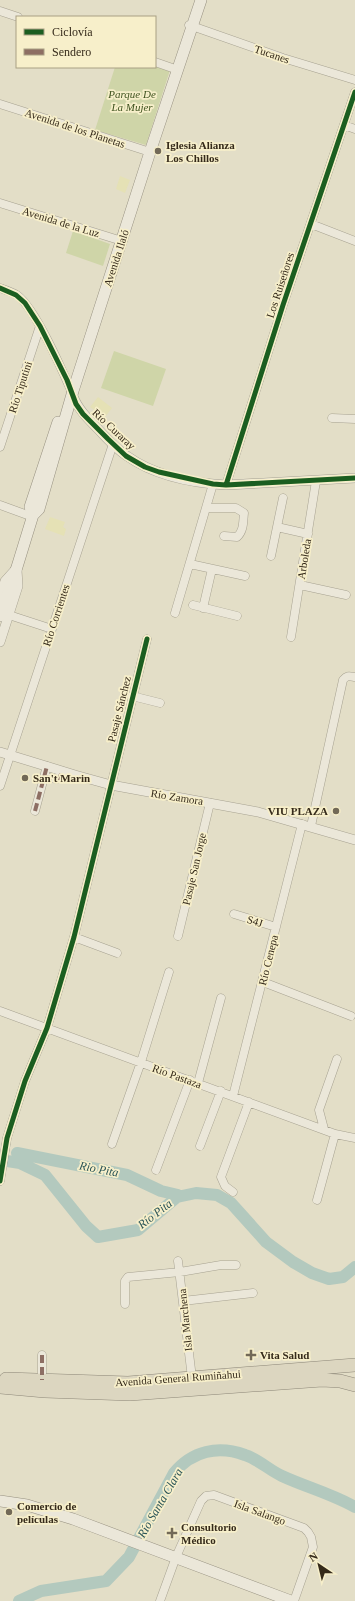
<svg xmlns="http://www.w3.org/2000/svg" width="355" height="1601" viewBox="0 0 355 1601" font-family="'Times New Roman',serif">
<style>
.farmland{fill:#e5e1b5}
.green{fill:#cfd5a8}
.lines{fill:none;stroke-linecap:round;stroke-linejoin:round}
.river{stroke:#b3c9be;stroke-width:12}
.minor-casing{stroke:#a7a291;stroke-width:9}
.tertiary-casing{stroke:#a7a291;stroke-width:10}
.secondary-casing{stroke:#979181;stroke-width:12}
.trunk-casing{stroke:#8d8778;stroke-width:14}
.minor{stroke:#ebe7d9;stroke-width:8}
.tertiary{stroke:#ebe7d9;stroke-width:9}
.secondary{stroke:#ebe7d9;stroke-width:11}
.trunk{stroke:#dcd6c0;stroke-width:13}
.quiet{stroke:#8d6e63;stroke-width:4;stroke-dasharray:8 4;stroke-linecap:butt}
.cycleway-casing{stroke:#f7efca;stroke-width:8}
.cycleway{stroke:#1b5e20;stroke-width:5}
.poi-dot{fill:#726957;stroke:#f7efca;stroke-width:1.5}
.labels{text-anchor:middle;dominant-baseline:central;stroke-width:3.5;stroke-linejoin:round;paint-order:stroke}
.street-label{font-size:11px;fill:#352a1a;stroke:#f7efca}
.park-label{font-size:11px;font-style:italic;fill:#3f531f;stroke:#f7efca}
.poi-label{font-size:11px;font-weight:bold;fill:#352a1a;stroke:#f7efca;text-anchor:start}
.water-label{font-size:12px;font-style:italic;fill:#285356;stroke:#f7efca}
</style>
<rect width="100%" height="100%" fill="#e3dec7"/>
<path class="farmland" d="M120,176L130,180L125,193L116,189Z
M98,397L112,408L105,417L90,407Z
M50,517L65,522L63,527L66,529L64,536L45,529Z"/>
<path class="green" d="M155,66L170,70L146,145L95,130L115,67H155Z
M73,231L110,244L103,266L66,253Z
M114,351L166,369L153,406L101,388Z"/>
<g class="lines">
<path class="river" d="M17,1153L127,1175L161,1191L178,1195
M0,1160L20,1163L45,1175L86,1226L98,1237L138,1230L177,1197L196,1193L217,1195L231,1203L266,1242L293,1262L312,1273L329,1279L343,1277L355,1267
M19,1601L41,1591L106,1581L129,1557L174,1473C192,1451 218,1445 245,1455C258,1459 269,1470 282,1476C306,1487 332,1494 355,1507"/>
<g class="minor-casing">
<path id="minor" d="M0,11L18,17
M189,25L283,58L355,80
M155,62L178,70
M0,104L150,152
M344,125L355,129
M0,203L122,241
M311,224L355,241
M0,288C6,290 12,292 17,295C36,309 63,372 73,395
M332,418L355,419
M0,447L40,326
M226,485L283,305L355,92
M0,505L33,517
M206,508H236L244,513C243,521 244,531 237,537L224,536
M277,527L283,498
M271,556L277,527L308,534
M190,564L245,576
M300,585L346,595
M193,605L237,616
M203,608L212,569
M175,613L213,484
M9,615L52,629
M291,637L316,481
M132,696L160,703
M44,777L57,779L60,777L62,771
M0,786L113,444
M35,811L47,766
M311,826L343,680C347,675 349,676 355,677
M234,914L276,927
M178,936L210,803
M74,937L117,953
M263,982L351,1016
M0,1011L335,1134L355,1138
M198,1083L221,998
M233,1096L302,824
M324,1129L319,1110L337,1059
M112,1144L141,1062L169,972
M200,1146L221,1091
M156,1170L190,1080
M0,1181L7,1138L25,1081L47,1028L74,937L147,639
M233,1192L225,1186L221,1177L249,1102
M317,1200L335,1134
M178,1261L192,1378
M183,1301L253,1293
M125,1304V1281L128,1277L180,1272L221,1265H236
M42,1355V1380
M160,1601L176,1557L201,1501L206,1496L214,1495L304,1528L308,1532L311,1537L313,1547L294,1601"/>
</g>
<g class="tertiary-casing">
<path id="tertiary" d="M73,396C78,409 88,419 98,429C107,439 116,449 127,456C155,476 192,483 226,485L355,478
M0,597L5,581L14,571
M0,642L18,586L17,570
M0,752L75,775L111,785L258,812L355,840"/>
</g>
<g class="secondary-casing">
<path id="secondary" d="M33,515L30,507L58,422
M0,616L17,567L33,515L39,509L73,391L150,152L201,0
M0,1501L27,1505L73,1519L291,1601"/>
</g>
<g class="trunk-casing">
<path id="trunk" d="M6,1379L128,1383L355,1365
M0,1387L45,1391L130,1394L322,1380L340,1381L355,1385"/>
</g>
<use href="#minor" class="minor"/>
<use href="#tertiary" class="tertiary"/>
<use href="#secondary" class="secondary"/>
<use href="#trunk" class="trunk"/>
<path class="quiet" d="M44,777L57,779L60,777L62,771
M35,811L47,766
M42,1355V1380"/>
<g class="cycleway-casing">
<path id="cycleway" d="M0,288L16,295L25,303L40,326L67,380L76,404L83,414L108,439L126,456L145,467L159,472L213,484L226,485L355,478
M226,485L283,305L355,92
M0,1181L7,1138L25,1081L47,1028L74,937L147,639"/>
</g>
<use href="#cycleway" class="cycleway"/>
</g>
<g class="poi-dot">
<circle cx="158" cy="151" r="4"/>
<circle cx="25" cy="778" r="4"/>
<circle cx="336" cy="811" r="4"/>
<path d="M249 1349h4v4h4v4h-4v4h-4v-4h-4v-4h4z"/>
<circle cx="9" cy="1512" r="4"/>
<path d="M170 1527h4v4h4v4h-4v4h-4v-4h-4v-4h4z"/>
</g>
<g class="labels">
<g class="street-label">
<text transform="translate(272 54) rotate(19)">Tucanes</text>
<text transform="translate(75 128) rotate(18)">Avenida de los Planetas</text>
<text transform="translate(61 222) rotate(17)">Avenida de la Luz</text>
<text transform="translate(116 258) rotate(-72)">Avenida Ilaló</text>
<text transform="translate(280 285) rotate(-72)">Los Ruiseñores</text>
<text transform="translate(20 387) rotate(-72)">Río Tiputini</text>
<text transform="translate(114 429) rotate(43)">Río Curaray</text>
<text transform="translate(304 559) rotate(-81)">Arboleda</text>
<text transform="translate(56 615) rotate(-72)">Río Corrientes</text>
<text transform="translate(119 709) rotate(-76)">Pasaje Sánchez</text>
<text transform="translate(177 797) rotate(9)">Río Zamora</text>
<text transform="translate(194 869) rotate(-77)">Pasaje San Jorge</text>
<text transform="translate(255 921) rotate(17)">S4J</text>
<text transform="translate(268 960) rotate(-76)">Río Cenepa</text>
<text transform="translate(177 1076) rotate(20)">Río Pastaza</text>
<text transform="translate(185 1320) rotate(-96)">Isla Marchena</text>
<text transform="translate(178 1378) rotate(-4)">Avenida General Rumiñahui</text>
<text transform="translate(260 1512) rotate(20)">Isla Salango</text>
</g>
<g class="park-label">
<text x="132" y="94">Parque De<tspan x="132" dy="13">La Mujer</tspan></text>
</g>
<g class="poi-label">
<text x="166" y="145">Iglesia Alianza<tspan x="166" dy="13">Los Chillos</tspan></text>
<text x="33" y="778">San't Marin</text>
<text x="328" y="811" text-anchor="end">VIU PLAZA</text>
<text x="260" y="1355">Vita Salud</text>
<text x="17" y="1506">Comercio de<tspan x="17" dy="13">películas</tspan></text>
<text x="181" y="1527">Consultorio<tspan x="181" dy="13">Médico</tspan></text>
</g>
<g class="water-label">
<text transform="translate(99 1169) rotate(11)">Rio Pita</text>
<text transform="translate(155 1214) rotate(-38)">Río Pita</text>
<text transform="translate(160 1503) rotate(-60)">Río Santa Clara</text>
</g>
</g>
<rect x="16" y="16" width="140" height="52" fill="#f7efca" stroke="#a9a084"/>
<rect x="24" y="29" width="20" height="6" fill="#1b5e20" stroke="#a9a084"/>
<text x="52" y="36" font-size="12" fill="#352a1a">Ciclovía</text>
<rect x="24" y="49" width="20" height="6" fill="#8d6e63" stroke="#a9a084"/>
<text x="52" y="56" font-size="12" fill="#352a1a">Sendero</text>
<g transform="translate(319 1565) rotate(325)" stroke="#f7efca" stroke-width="3" paint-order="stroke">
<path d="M0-3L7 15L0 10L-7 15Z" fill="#352a1a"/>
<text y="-6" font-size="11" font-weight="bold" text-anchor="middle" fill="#352a1a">N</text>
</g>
</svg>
